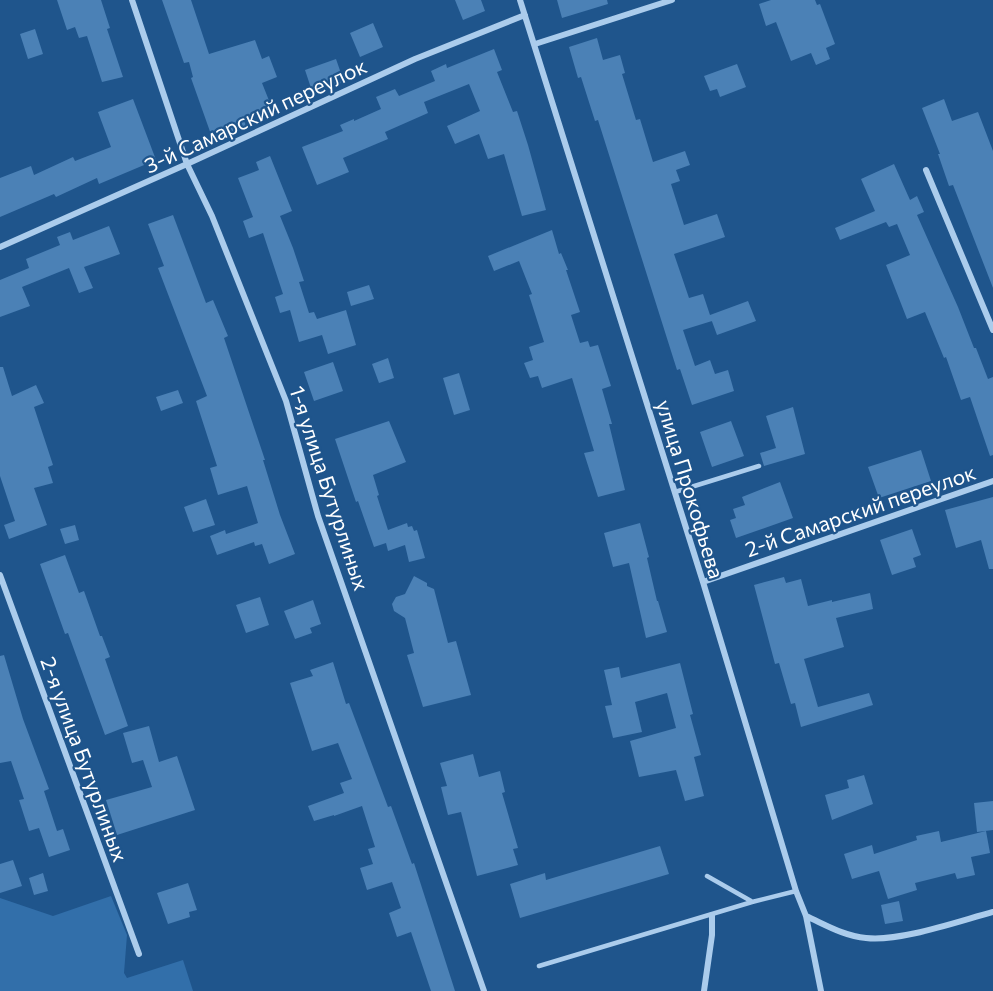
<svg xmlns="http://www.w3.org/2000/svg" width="993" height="991" viewBox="0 0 993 991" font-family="Commissioner,sans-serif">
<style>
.green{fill:#326faa}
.building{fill:#4b81b6}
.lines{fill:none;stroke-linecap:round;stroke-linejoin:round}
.lane{stroke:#abccec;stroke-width:4.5}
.street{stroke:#abccec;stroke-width:6}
.labels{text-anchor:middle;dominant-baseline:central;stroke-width:4.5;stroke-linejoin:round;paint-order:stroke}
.street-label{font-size:21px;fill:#fff;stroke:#1f558c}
</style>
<rect width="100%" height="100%" fill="#1f558c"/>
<path class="green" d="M111,896L127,935L124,973L127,978L183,960L193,991H0V898L53,916Z"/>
<path class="building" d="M57,0H101L110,28L107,29L123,77L102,82L87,36L79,38L75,27L67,30Z
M162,0H191L209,54L255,40L262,59L269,56L277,77L262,83L272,108L243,118L247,128L213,140L191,78L193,77L189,62L184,63Z
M455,0H481L485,11L463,20Z
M557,0H607L608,4L562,18Z
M771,0H815L817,5L820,4L835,44L826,48L830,59L816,65L811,53L791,61L776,22L766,26L759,4Z
M373,23L383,47L360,57L350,33Z
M35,29L43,54L28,59L20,34Z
M597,38L603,60L620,55L625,73L622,74L636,120L640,119L653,162L685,151L690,165L676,170L680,181L671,184L684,225L717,214L725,237L674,254L689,298L703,294L710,315L748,301L756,321L717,335L710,316L712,321L683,330L695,366L710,360L715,374L728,370L734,391L692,405L680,369L677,370L598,120L595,121L581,77L578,78L569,47Z
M494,49L502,70L497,72L513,112L517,111L528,145L546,210L522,216L504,154L488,159L479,134L455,144L447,126L480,111L469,84L424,102L428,113L385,132L388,139L343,158L349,172L317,185L302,147L343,131L340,125L354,119V121L381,109L376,97L395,89L399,96L435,81L431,71L446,64L447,68Z
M336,59L344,82L313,94L305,70Z
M737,64L746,87L720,97L717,89L710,91L704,76Z
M133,99L156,160L99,184L97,178L56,197L54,194L0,217V178L31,166L34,175L73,157L75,161L111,147L98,112Z
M944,99L952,121L978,112L993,151V288L953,185L949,186L938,154H940L922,108Z
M270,156L292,211L280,216L293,248L304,281L299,282L309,313L314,312L317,319L346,310L356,345L328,354L322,335L299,342L290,310L280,313L275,297L283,294L263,233L249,238L243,221L253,217L238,178L259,170L256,162Z
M894,164L910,200L917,196L924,212L917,215L958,307L974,348H976L988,379L993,377V455L990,456L970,397L961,400L946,357L944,358L925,312L907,319L886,265L910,255L897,224L889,227L886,222L840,240L835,228L875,211L861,179Z
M173,215L206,303L213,300L228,336L224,338L265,460H263L280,515L295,554L269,564L262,544L255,546L254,542L217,555L210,536L225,530L226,534L258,523L247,486L218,495L210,468L217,466L196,401L207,396L158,268L164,266L148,224Z
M109,226L120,254L84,267L93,288L79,293L69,268L22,287L30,306L0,317V280L29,268L26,259L60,245L57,237L70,232L73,240Z
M552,230L559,254L561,253L568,270H566L580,312L571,315L580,343L588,341L590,347L598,345L611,386L602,389L612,424H609L625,490L598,497L584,453L594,451L572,378L542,388L538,376L530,378L524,363L533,360L529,347L544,342L529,295L532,294L519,261L494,271L488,256Z
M369,285L374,299L351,306L347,292Z
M388,358L394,378L379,383L372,364Z
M333,362L343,391L314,401L304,372Z
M0,367H3L12,396L36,385L44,403L34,407L53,465L48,467L53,483L34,488L47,525L9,539L4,525L15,521L0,476Z
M459,373L470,410L454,415L443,378Z
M178,390L183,403L161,411L156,397Z
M793,407L805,454L764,466L760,453L776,448L766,416Z
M389,421L406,462L373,475L379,495L377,496L388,530L407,523L408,527L412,526L414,531L417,530L425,558L409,562L405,545L388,551L386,543L374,547L358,501L356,502L335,439Z
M731,421L744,456L712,467L700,432Z
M921,450L931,481L879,498L868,467Z
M780,482L793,518L736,538L730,520L736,518L733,509L745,505L742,497Z
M993,497V569H989L981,540L956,548L945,510Z
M206,499L215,525L193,532L184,507Z
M640,523L649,557L647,558L657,601H658L667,632L646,638L629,563L613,567L604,533Z
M75,525L79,540L65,544L60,529Z
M912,529L921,555L913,558L916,567L892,575L880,540Z
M65,555L79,593L84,591L100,636H102L110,657L105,659L128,726L105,735L68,633L65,634L40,564Z
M414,576L427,583V586L434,589L448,643L456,641L471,695L423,707L407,655L414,653L405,618L394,611L392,604L396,597L405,594Z
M784,577L786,583L801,579L808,606L832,600V602L870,593L873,609L836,618L844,647L804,659L818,707L869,693L873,705L801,727L795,703L791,704L779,663L775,664L754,585Z
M260,597L269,625L246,633L236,605Z
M313,600L321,624L310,628L312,633L295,639L284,611Z
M4,655L23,719L49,789L44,791L57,831L63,829L70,850L49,857L39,828L29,831L19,800L24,799L11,761L0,763V656Z
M333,662L346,704L349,703L388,807L391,806L412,864L414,863L455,991H431L411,932L397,937L389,913L401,908L392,882L367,890L360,868L373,864L368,849L375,847L362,806L334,816V815L314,821L308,806L344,793L340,783L352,779L338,743L312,751L290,683L313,676L310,670Z
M680,663L693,714L690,715L701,755L694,757L704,796L685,801L676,770L639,777L630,741L676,728L667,693L635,702L642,732L613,738L605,706L612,705L604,670L619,667L621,678Z
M149,726L159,762L177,756L195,810L117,835L106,800L152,787L143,760L132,763L123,733Z
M473,754L479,777L500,771L505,792L502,793L518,848L513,849L518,865L477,876L461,812L448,815L441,787L447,786L440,763Z
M864,775L873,804L832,820L825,795L849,788L847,780Z
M993,801V830L977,832L974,803Z
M939,831L941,842L986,831L990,853L971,857L975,875L957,879L955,873L915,883L917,890L888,899L879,871L852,879L844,854L872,845L874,854L917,840L916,836Z
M660,846L669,874L520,918L510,884L545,873L546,880Z
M13,860L22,886L0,893V864Z
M43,873L48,891L34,895L29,878Z
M188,883L197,910L189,912L190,917L168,924L157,893Z
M899,901L903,921L885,924L881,905Z"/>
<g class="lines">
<path class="lane" d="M675,492L759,466
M707,876L751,901
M539,966L752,902L796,891"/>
<path class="street" d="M132,0L187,164L212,216L286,401L318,516L484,991
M520,0L703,582L796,891L806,916L821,991
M535,44L672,0
M926,170L993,330
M0,247L187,164L415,59L525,15
M0,575L139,954
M703,582L993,481
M806,916C826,925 844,936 866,938C900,942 959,921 993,912
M704,991L712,935V915"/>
</g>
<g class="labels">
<g class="street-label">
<text transform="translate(255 115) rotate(-25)">3-й Самарский переулок</text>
<text transform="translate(330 488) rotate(72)">1-я улица Бутурлиных</text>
<text transform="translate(691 489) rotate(73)">улица Прокофьева</text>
<text transform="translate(860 510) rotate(-19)">2-й Самарский переулок</text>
<text transform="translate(85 759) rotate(70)">2-я улица Бутурлиных</text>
</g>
</g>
</svg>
